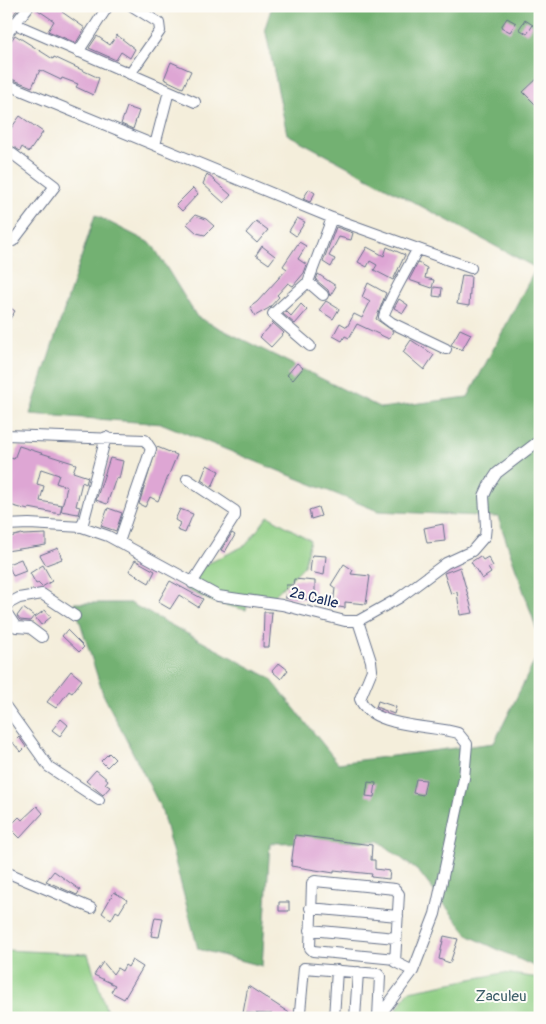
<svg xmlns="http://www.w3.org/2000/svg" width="546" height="1024" viewBox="0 0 546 1024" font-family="Pangolin,sans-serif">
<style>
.green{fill:#8fce84;stroke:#557e71}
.forest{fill:#73b172;stroke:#477068}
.building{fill:#dea6d4}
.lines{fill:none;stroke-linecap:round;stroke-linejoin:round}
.minor-casing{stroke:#67728a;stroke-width:12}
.minor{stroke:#fff;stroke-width:10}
.labels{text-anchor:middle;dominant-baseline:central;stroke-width:4;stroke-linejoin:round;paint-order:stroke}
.street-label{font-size:15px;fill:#1b2f5e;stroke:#fdfcf7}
.park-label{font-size:15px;fill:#3e5f69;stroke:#fdfcf7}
</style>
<rect width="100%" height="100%" fill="#fdfcf7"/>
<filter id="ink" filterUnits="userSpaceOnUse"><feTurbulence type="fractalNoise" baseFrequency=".02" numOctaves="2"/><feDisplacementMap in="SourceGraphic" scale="10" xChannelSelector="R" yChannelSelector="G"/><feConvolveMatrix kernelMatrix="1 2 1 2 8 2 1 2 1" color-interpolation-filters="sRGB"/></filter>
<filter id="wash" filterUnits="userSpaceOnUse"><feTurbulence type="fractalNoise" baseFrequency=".0096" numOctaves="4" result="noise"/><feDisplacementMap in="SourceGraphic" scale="20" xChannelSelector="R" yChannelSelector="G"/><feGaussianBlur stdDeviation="1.12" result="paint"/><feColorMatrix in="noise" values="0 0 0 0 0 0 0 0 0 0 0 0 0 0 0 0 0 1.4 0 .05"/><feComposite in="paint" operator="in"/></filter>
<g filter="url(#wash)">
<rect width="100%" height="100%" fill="#f4eedb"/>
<path class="green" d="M268,516L310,540L304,566L274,596L250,592L246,610L216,603L185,589L199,568L246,545Z
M6,950L88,954L109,1018H6Z
M503,973L540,978V1018H391L409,991Z"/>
<path class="forest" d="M272,6H540V639L498,517L378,511L163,424L30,414L95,215L152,244L197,317L381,408L468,397L536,268L287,134L265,28Z
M74,603H130L270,678L338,763L494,743L540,650V969L469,936L419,872L379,841L270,843L262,966L198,949L161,808L103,694Z"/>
<g id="blocks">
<path class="building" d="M6,6H20L13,15L6,11Z
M36,6H66L62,12L85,28L76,43L48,31L54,21L35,8Z
M507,18L516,23L510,32L501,27Z
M525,20L533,25L527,34L519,29Z
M15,35L53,59L54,57L99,78L93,95L76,87L78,84L62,78L61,80L40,70L32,87L6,77V48Z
M117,35L135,49L130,58L121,52L116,60L89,48L97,36L110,45Z
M171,62L191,71L183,88L164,79Z
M540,76V109L523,92Z
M127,107L139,111L133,129L121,124Z
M20,116L43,132L29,152L22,147L20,151L6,142V135Z
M207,174L231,195L224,203L203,184Z
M193,188L198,194L182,211L176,205Z
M309,189L315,193L310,202L303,199Z
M195,215L206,219L214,226L205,235L197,233L187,224Z
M297,218L305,222L296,236L289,231Z
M256,221L268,230L257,243L246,233Z
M336,227L353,233L351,240L339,237L329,256L335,259L331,267L323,262Z
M299,242L306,246L298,259L307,265L304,273L293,286L288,283L277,295L279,297L269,308L255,316L250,307L257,302L287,269L283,266Z
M262,246L275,256L269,264L256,255Z
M367,247L384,256L387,247L405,255L393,280L374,270L377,265L370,261L367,267L358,262Z
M418,263L427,268L425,278L434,280L432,288L409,280Z
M318,274L336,286L330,296L328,290L316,280Z
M462,275L471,276L469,306L457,304Z
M368,283L386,293L376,319L393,331L389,339L357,324L349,338L345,336L342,341L333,336L340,323L347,327L354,314L362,318L370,302L362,297Z
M434,287L442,288L441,297L433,296Z
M399,299L408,305L403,313L394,308Z
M326,301L339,309L333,319L319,310Z
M301,304L307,310L295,324L283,314L286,311L291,316Z
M6,305L15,311L6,325Z
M273,323L284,333L271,347L260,337Z
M460,329L471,334L462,350L451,345Z
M411,340L434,355L424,370L403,352Z
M297,363L303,368L293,380L287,375Z
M19,446L76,464L73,472L88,477L86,484L82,482L76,506L80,507L78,514L61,511L67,487L56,483L59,475L41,469L37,484L44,486L40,501L62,505L60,514L29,508L28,510L6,504V457L14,459Z
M157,447L177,455L158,501L150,497L145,507L139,504Z
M110,458L123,461L119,479L116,478L107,504L96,500Z
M207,465L219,471L212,487L201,480Z
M318,507L321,516L311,519L309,510Z
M108,508L122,513L116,531L101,526Z
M180,509L193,514L185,533L177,530L180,523L175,520Z
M443,524L445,541L427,543L424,528Z
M232,533L235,535L225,552L221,550Z
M22,534L23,535L46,534V545L6,551V538Z
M58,548L62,559L46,565L40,555Z
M312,555L326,556L324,575L310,572Z
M480,556L483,560L488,557L493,566L488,568L491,573L482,579L471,562Z
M21,559L26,571L13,576L8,564Z
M135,560L155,571L149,583L129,571Z
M344,564L353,570L351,574L370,576L366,604L345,602V608L333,606L335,588L331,585Z
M43,565L52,581L42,587L38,583L36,584L30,573Z
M460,567L473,613L460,615L457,592L451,594L444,573Z
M294,579L315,581V600L285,598L286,585H293Z
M170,581L203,599L198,607L179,595L170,609L158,602Z
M23,608L34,616L30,621L20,620L17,616Z
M45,610L51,617L41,625L35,617Z
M264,612H272L269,647H263Z
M67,630L84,647L79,652L62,636Z
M279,663L288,670L281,679L272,671Z
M71,671L82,680L72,693L69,691L56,708L47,702Z
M378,701L396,707L394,714L376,707Z
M61,719L68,725L60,736L52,730Z
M19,737L26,747L21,752L13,743Z
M109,753L115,759L107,767L101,761Z
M96,770L108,780L105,784L110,787L103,795L86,781Z
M416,779L426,780L423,795L413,793Z
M368,782L376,783L374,797L366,796Z
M37,806L43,813L20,838L9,827L19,817L22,820Z
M295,835L372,845L371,860H375V869L390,871L389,879L371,877L372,874L334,870V873L291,866Z
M54,871L80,890L77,895L46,881Z
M114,892L127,900L119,913L116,911L111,920L102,913Z
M279,902H289V911H279Z
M155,917L163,918L159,937L151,936Z
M444,936L458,939L450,963L439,959Z
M132,960L143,967L124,999L111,992L115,985L94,975L103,962L113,974L117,968L122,971L125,965L128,967Z
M248,986L294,1016L295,1018L272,1016V1014L243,1013Z"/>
</g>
</g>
<g filter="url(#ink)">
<use href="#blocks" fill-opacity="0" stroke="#67728a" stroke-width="1"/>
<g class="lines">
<g class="minor-casing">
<path id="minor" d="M6,20L195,102
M6,35L29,6
M78,52L108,6
M130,74L160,31L159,23L132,6
M6,84L332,218L471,268
M155,145L169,91
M6,149L55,186L13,241
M417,250C412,260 383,311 384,317L392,323L446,349
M308,282L323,295
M310,346L273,314L308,282L332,218
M6,435L145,440L151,449L119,542
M187,479L235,511V516L192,583
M6,525L29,524L82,527L108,536L218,596L282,605L345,621H358L399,598L446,563L472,551L485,536L486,526L484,496L489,485L497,473L540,440
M82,527L106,437
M6,605L19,598L42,594L75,616
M6,612L16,627L30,628L42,637
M358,621L371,661L372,670L360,699C371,728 432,725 458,733L467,744L464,778L435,914L413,971L378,1018
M6,707L49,767L99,800
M6,872L91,908
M310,908L398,916
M310,930L396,938
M395,959L313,951L310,948L312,883L315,881L395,889L399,894L395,962L413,971
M317,1018L303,1017L300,1012L304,968L378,974L380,976L378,1017
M334,1018L337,970
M355,1018L358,972"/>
</g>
<use href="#minor" class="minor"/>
</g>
</g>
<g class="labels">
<g class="street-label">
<text transform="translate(314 598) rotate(14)">2a Calle</text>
</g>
<g class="park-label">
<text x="501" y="996">Zaculeu</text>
</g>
</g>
<rect width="546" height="1024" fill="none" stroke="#fdfcf7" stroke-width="25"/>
</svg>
